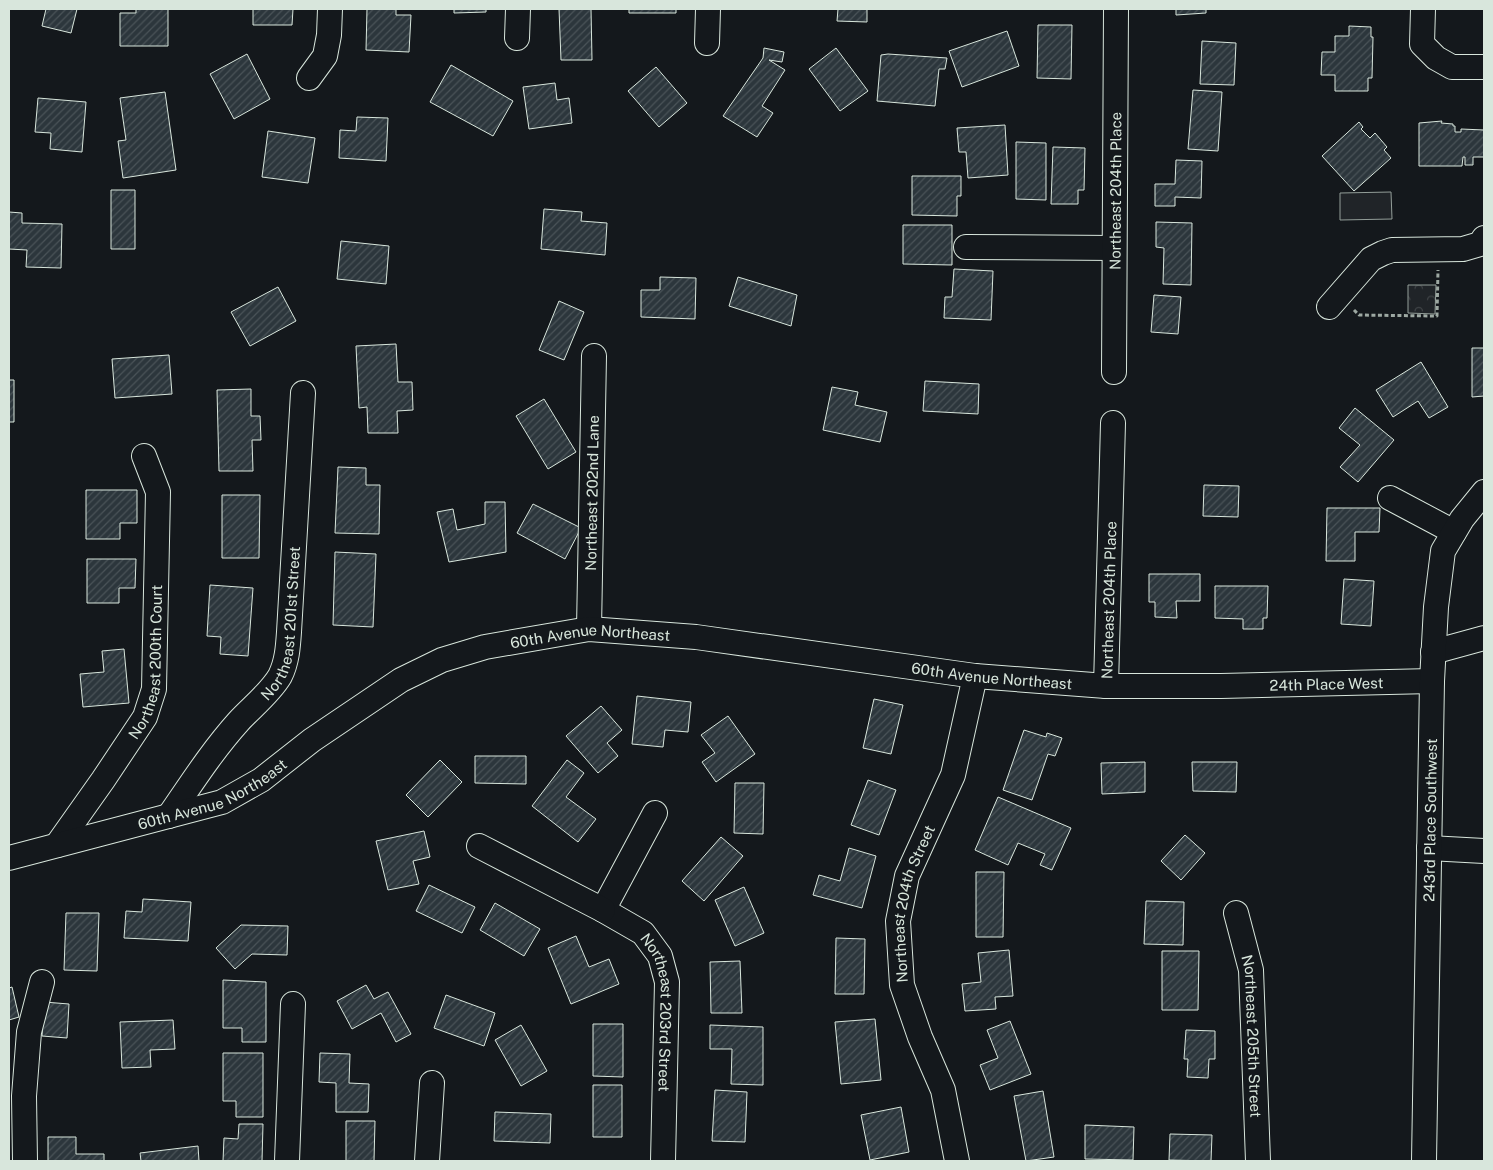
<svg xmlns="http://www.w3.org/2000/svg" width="1493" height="1170" viewBox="0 0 1493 1170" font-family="'Public Sans',sans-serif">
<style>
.grass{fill:#202428;stroke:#939e99}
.park{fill:url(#park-crowns);stroke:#939e99}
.building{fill:url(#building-hatch);stroke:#d8e6dc}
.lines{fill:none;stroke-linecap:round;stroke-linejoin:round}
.minor-casing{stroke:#d8e6dc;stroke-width:26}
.path{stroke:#9da8a2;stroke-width:3;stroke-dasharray:4 2.5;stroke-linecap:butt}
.minor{stroke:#14181c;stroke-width:24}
.labels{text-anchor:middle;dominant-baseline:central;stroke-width:4;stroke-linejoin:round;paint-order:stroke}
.street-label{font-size:15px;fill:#d8e6dc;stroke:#14181c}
</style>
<defs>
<pattern id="park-crowns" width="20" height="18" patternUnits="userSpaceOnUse" patternTransform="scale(1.25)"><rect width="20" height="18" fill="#202428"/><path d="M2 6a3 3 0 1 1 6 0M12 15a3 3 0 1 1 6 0" fill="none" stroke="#404447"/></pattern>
<pattern id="building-hatch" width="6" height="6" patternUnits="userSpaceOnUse" patternTransform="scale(1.25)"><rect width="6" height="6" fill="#2c363c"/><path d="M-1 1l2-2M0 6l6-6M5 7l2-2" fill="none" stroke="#4a5358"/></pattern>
</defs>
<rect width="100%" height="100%" fill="#14181c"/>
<path class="grass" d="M1391,192L1392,219L1340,220V193Z"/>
<path class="park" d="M1408,285H1436L1435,314L1408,313Z"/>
<path class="building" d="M46,9H77L71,33L42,26Z
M136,9H168V46H120V13H136Z
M253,9H293L292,25H253Z
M367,9H396V15H411L409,52L366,50Z
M454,9H486V12L454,13Z
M559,9H591L592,60H561Z
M629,9H676V13H629Z
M838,9H867V22L837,21Z
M1176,9H1206V13L1176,15Z
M1038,25H1072L1071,79L1037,78Z
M1349,26L1371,27V37H1373L1372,78H1368V91H1335V75H1321L1322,52H1335V36H1349Z
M1007,31L1019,66L962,87L949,51Z
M1202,41L1236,43L1234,85L1200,84Z
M764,48L784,52L782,62L769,60L785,70L762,106L773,113L757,137L723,116L763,58Z
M836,48L868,91L840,111L809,69Z
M247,54L270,99L234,119L210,74Z
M888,54L947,58L945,69H939L935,106L877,101L881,55Z
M451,65L513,101L493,136L430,102Z
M656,67L687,103L659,127L628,91Z
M555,83L557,100L569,98L572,123L529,129L523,87Z
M1193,90L1222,92L1218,151L1188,149Z
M165,92L176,170L123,178L118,141L126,140L120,98Z
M38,98L86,102L82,152L50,149L51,133L35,132Z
M357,117L388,118L386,161L339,158L340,130L356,131Z
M1442,121L1441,123L1453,124V126H1455V132H1461V129L1484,130V157H1473V165H1465V157H1463L1462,166H1419V123Z
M1359,122L1363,127L1361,129L1370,138L1375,133L1387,147L1384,150L1391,158L1354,191L1322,156Z
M1005,125L1008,175L968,178L966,152H959L957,128Z
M268,131L315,138L308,183L262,177Z
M1016,142L1046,143V200L1016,199Z
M1053,147L1085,148L1084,190H1078V204H1051Z
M1176,160L1202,161L1201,198L1175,197V206H1155V184H1175Z
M912,176H961V196H957V216L912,215Z
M111,190H135V249H111Z
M544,209L582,212L581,221L607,223L605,255L541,249Z
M9,212L22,213V223L62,224L61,268L26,267L27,250L9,249Z
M1156,222L1192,223L1191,285L1163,284L1164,248L1156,247Z
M903,225H952V265L903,264Z
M341,241L389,246L386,284L337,279Z
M954,269L993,271L991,320L944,318L945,297H952Z
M660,277L696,278L695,319L641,317V290H660Z
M738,277L797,295L791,326L729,306Z
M278,287L296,321L250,346L231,312Z
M1154,295L1181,297L1178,334L1151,332Z
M559,301L584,312L564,360L539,350Z
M396,344L398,382H412L413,410L397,411L398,433H368L367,407L359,408L356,346Z
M1472,348H1484V396L1472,397Z
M169,355L172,394L115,398L112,359Z
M1421,362L1448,407L1429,418L1418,401L1393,417L1376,390Z
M9,380H14V422H9Z
M925,381L979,384L978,414L923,411Z
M832,387L858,392L855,405L887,412L880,442L823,430Z
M251,389V416H260L261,440H252L253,471H219L217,390Z
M544,399L576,452L548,469L516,416Z
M1355,408L1394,440L1358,482L1340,467L1360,445L1339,428Z
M338,467L366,468V485H380L379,534L335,533Z
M1204,485L1239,486L1238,517L1203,516Z
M86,490H137V523H120V539H86Z
M222,495H260L259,558H222Z
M485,502H505L506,552L449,562L437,512L453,509L457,530L485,524Z
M533,504L581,528L565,559L517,533Z
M1327,508H1380L1379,532H1355V561H1326Z
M335,552L376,554L373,627L333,625Z
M87,559H136L135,588H119V603H87Z
M1149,574H1200V601H1176L1177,618L1155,617V602H1149Z
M1344,579L1374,581L1371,626L1341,624Z
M210,585L253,588L248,656L220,654L221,637L207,636Z
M1215,586H1268L1267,618H1263V629H1243V619L1215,618Z
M124,649L129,703L83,707L80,674L104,672L102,651Z
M637,696L691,702L688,732L665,730L663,747L632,744Z
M874,699L903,705L891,754L863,748Z
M601,706L622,730L607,743L618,756L598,773L566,736Z
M728,716L755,754L716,782L702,762L715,753L701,735Z
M1024,730L1046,737L1047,733L1062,738L1055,756L1048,754L1032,800L1003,790Z
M475,756H526V784L475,783Z
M440,760L462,782L428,817L406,795Z
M567,760L584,773L566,797L596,819L578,842L532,806Z
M1145,762V792L1102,794L1101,763Z
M1192,762H1237L1236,792L1193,791Z
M868,780L896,790L879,835L851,825Z
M735,783H764L763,834L734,833Z
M998,797L1071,828L1052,870L1040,865L1045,854L1018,843L1008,865L975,850Z
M424,831L430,857L413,861L419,884L388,890L376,841Z
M1185,835L1205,853L1181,880L1161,861Z
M721,837L743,856L704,901L682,881Z
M849,848L876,856L862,908L813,895L819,875L840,881Z
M976,872H1004L1003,937H976Z
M429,885L475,907L462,933L416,911Z
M744,887L764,933L735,946L715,900Z
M143,899L191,902L188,941L124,938L126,911L142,912Z
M1146,901L1184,902L1183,945L1144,944Z
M495,903L540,929L524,956L480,930Z
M66,913H99L97,971L64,970Z
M241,925L288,926L287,955L252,954L235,969L216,948Z
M576,936L589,967L609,959L619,984L571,1004L548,948Z
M836,938L865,939L864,994H835Z
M1009,950L1013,996L995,997L996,1009L965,1011L962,984L981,982L978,953Z
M1162,951H1199L1198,1010H1162Z
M740,961L742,1013H711L710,962Z
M223,980L266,982V1042H242V1028H223Z
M366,985L374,999L388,992L411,1034L396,1042L381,1013L352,1029L337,1001Z
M12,987L19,1017L9,1020V988Z
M446,995L495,1013L484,1046L434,1028Z
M44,1002L69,1004L67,1038L42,1036Z
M875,1019L881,1080L841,1084L835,1022Z
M173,1020L175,1049L150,1050L151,1067L122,1068L120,1022Z
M1010,1021L1031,1074L990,1090L980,1065L998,1058L987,1030Z
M593,1024H623V1077L593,1076Z
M521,1025L547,1071L521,1086L495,1040Z
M710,1025L763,1027V1085L731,1084L732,1049H710Z
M1186,1030L1215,1031V1059H1209L1208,1078L1187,1077L1188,1059H1184Z
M223,1053H263V1117H236V1101H223Z
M320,1053L350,1054L349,1083L369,1084L368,1112H336V1083L319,1082Z
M593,1085H622V1137H593Z
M715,1090L747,1092L745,1142L712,1141Z
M1043,1091L1054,1157L1026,1161L1014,1096Z
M901,1107L909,1152L870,1160L861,1115Z
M495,1112L551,1114L550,1143L494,1141Z
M346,1121H375L374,1161H346Z
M239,1124H263L262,1161H223L224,1138L238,1139Z
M1085,1125L1134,1127L1133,1160L1085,1159Z
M1170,1134L1212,1135L1211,1161L1169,1160Z
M48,1137H76V1154H104V1161H48Z
M198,1146L199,1161H141L140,1153Z"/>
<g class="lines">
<g class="minor-casing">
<g id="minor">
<path d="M1423,9L1422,44L1436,58L1452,67H1484"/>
<path d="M517,38L518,9"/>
<path d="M707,43L708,9"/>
<path d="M309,78L325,56L329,35L330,9"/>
<path d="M966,247L1114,248"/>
<path d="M1329,307L1371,259L1383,253L1392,250L1463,249L1480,244L1484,238"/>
<path id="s1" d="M1114,372L1116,9"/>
<path d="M1390,498L1454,532"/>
<path id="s2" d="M589,629L594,356"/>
<path d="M1433,652L1484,638"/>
<path id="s3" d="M1106,686L1113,423"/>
<path id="s4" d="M655,813L603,910L643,933L660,956L667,982L663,1161"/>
<path id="s5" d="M169,816C191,784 212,751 239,721C252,707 270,693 280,676C287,662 288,647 289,632L303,393"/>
<path id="s6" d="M57,845L103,780L145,717L154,689L158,492L144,456"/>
<path d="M479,846L603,910"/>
<path d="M1429,848L1484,851"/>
<path id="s7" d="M9,858L222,802L261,780L312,740L401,680L442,660L485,647L589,629L696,637L975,676L1106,686H1221L1432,681"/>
<path id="s8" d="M1236,913L1251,970L1258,1161"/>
<path d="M25,1161L24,1096L29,1032L42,982"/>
<path d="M287,1161L293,1004"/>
<path d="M427,1161L432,1083"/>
<path id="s9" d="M957,1161L943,1090L920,1037L902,985L898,921L907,876L953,775L975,676"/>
<path id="s10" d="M1424,1161L1432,681L1436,607L1443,551L1462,519L1484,492"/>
</g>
</g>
<path class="path" d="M1354,310L1359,315L1437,316L1438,270"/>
<use href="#minor" class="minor"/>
</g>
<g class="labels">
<g class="street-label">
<text stroke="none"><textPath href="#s1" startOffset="181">Northeast 204th Place</textPath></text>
<text stroke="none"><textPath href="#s2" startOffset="136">Northeast 202nd Lane</textPath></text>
<text stroke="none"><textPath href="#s3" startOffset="86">Northeast 204th Place</textPath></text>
<text stroke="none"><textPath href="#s5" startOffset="231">Northeast 201st Street</textPath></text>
<text stroke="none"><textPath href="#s7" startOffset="634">60th Avenue Northeast</textPath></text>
<text stroke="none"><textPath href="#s6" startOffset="210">Northeast 200th Court</textPath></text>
<text stroke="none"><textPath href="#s7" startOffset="1039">60th Avenue Northeast</textPath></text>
<text stroke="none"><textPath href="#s7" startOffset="1374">24th Place West</textPath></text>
<text stroke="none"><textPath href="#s7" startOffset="214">60th Avenue Northeast</textPath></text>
<text stroke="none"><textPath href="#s10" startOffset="341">243rd Place Southwest</textPath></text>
<text stroke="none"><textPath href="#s9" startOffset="269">Northeast 204th Street</textPath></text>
<text stroke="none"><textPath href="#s4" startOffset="240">Northeast 203rd Street</textPath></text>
<text stroke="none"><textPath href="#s8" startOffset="125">Northeast 205th Street</textPath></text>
</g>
</g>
<rect width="1493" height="1170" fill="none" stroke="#d8e6dc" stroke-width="20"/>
</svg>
